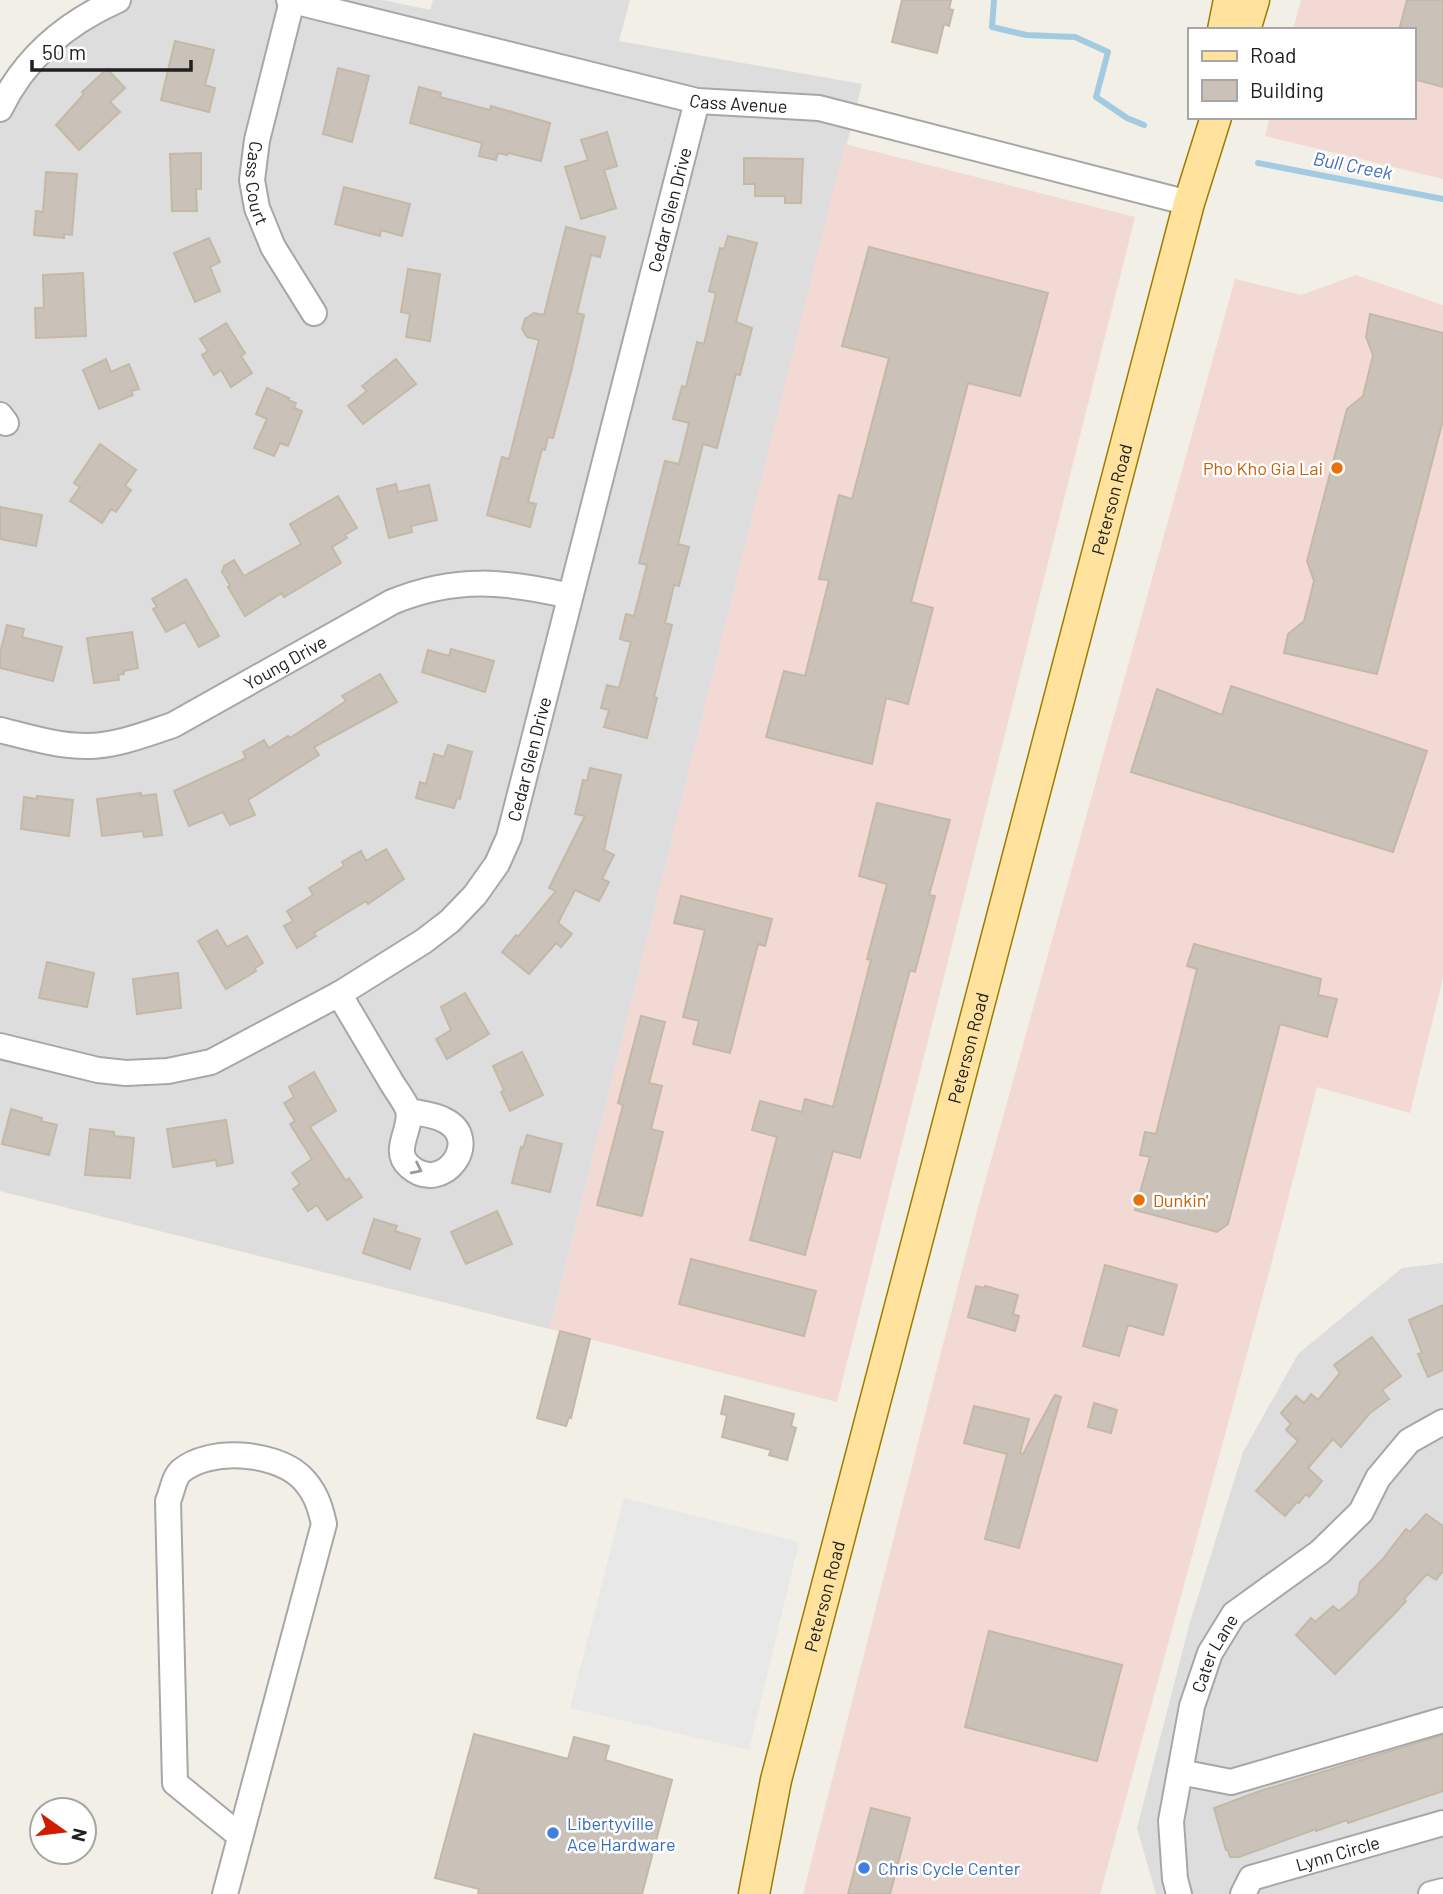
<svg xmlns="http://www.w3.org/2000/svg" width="1443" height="1894" viewBox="0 0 1443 1894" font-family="Barlow,sans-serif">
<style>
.residential{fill:#dedddd}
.commercial{fill:#f3d9d4}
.parking{fill:#e8e8e8}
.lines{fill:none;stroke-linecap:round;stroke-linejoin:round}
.stream{stroke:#a2cbe2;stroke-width:6}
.building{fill:#cac2b8;stroke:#c4b8a6;stroke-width:2}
.minor-casing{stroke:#a7a7a7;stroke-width:28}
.major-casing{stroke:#9c7d00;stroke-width:33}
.minor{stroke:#fff;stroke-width:24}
.major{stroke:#ffe29d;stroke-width:30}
.oneway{stroke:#9b9b9b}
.food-dot{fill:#e8710a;stroke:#fff;stroke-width:2.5}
.shop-dot{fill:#3f7fe0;stroke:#fff;stroke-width:2.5}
.labels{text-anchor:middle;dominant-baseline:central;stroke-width:5;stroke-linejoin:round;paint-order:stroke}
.street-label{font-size:18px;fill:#202020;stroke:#fff}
.food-label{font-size:18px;fill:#c56008;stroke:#fff;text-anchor:end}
.shop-label{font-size:18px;fill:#366cbe;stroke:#fff;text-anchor:start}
.water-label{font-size:19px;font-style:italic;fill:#436eb9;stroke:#fff}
</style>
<rect width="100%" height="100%" fill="#f1efe6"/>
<path class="residential" d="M90,0H383L430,10L433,0H630L619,41L862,84L550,1329L0,1191V84L14,62L64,14Z
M1443,1263V1894H1156L1137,1828L1190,1622L1243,1452L1298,1354L1402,1268Z"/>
<path class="commercial" d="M1301,0H1443V179L1265,136L1270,117H1413V30H1293Z
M845,144L1135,217L837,1402L550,1329Z
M1356,275L1443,305V978L1410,1113L1317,1087L1267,1280L1100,1894H803L977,1211L1235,279L1301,295Z"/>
<path class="parking" d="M624,1498L799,1542L749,1750L570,1708Z"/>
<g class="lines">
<path class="stream" d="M994,0L992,27L1026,35L1075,37L1108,52L1096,97L1127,118L1144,125
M1258,163L1443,199"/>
</g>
<path class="building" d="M902,0H951L949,9L953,10L949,26L944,24L937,53L892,42Z
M1407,0H1443V87L1413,79V30H1399Z
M175,41L214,50L205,85L215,88L209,112L161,100Z
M338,68L369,76L352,142L323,134Z
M107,69L125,88L110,102L120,112L79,150L56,125L84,94L82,92Z
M419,87L441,93L440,97L490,110L491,106L550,123L541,161L508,153L507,155L498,153L496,160L479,156L482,143L410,123Z
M607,132L617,166L604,170L616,208L581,219L565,167L588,160L581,140Z
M201,153V189H196L197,211H172L170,154Z
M744,158L803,159L801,203H785V196H755V184H744Z
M46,172L77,174L72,235L64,234V238L34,235L36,211L43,212Z
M344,187L410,204L402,236L381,230L380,236L335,224Z
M566,227L605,237L600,257L591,255L577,313L584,315L571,372L553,438L548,437L545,450L542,449L528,502L536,504L530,527L487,515L502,457L509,459L539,340L527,337L522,329L525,319L534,313L544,315Z
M728,236L757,243L736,322L752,328L740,375L736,374L717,448L703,444L678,544L689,547L679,586L674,585L665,623L672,625L654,697L657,698L647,738L604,727L609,710L601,708L607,685L619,688L631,642L620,639L626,614L634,616L647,565L639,563L665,461L679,464L689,423L673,419L682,386L686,387L697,342L704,344L716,293L709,291L720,248L724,249Z
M209,238L220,262L210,267L220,291L195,302L174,253Z
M869,247L1048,293L1020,396L968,383L911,602L933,608L908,704L886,698L872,764L766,737L784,671L805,676L829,580L819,579L839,495L852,499L889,358L842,346Z
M408,269L440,274L430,341L406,337L410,314L401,312Z
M83,273L86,336L36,338L35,308H44L43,275Z
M1370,314L1443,333V420L1377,674L1284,653L1288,634L1304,621L1314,581L1307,561L1347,409L1363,396L1373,355L1366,337Z
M226,323L245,353L241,356L252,373L231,387L221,370L214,375L202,355L208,351L200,339Z
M106,359L111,372L129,364L139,389L131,391L133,395L99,409L83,370Z
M396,359L416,384L363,424L348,406L367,391L362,386Z
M267,388L289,398L288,400L296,403L294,408L302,411L288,446L280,443L274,456L254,448L267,419L256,414Z
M100,444L136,470L125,486L131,490L116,512L111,509L102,523L70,501L80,487L74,483Z
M396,484L398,492L429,485L437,520L411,526L412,532L389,538L377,489Z
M338,496L357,528L345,535L347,538L332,547L341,563L284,597L282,593L245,616L228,587L230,585L222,572L224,566L234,560L244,576L301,544L290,524Z
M0,507L42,515L36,546L0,539Z
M186,579L219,636L199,647L185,622L166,632L153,609L157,607L152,599Z
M7,625L24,629L22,637L62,647L53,681L0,668V653Z
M132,632L138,668L124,671V674L118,675L119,680L94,683L87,638Z
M451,649L494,661L485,692L422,672L428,650L449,656Z
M380,674L397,702L314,747L319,755L248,800L255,815L230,825L223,812L189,826L174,791L246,758L243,752L264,740L269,748L288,736L290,738L346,701L342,696Z
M1231,686L1427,751L1393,852L1131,772L1157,689L1222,715Z
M448,745L472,752L460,799L457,798L454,808L416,798L420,782L426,784L434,754L444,757Z
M590,768L621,775L604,850L614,855L602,879L609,882L599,901L575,890L558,923L572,934L561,947L556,943L529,974L502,952L516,935L518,937L556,891L549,888L585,816L575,814L583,780L587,781Z
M141,793V796L156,794L162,835L144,837L143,831L102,836L97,799Z
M37,796L73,800L69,836L21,829L24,797L37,799Z
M877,803L950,820L929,895L935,896L915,972L910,970L860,1158L833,1151L805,1255L750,1240L777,1137L752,1130L760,1101L802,1112L805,1099L833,1107L871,960L867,959L887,884L859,876Z
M386,849L404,879L368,904L366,901L314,933L316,936L297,948L284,926L293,921L287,911L313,895L309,888L344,866L342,862L361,851L366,861Z
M681,896L772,919L765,946L758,944L730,1053L693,1044L699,1021L683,1017L705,930L674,923Z
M217,930L227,947L247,936L263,963L255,968L256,971L226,989L198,941Z
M1194,944L1321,979L1318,995L1337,999L1327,1037L1280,1024L1228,1224L1217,1232L1135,1210L1150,1157L1140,1155L1145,1132L1156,1134L1197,969L1187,966Z
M47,962L94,973L87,1007L39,998Z
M178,973L181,1008L137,1014L133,979Z
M465,993L489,1034L447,1059L436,1039L451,1030L441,1007Z
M641,1016L665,1022L649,1083L662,1086L651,1129L663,1132L642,1216L597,1205L623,1105L618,1103Z
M522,1052L543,1095L510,1111L501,1092L504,1090L493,1066Z
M314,1072L336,1111L310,1127L346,1181L349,1178L362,1197L327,1220L317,1205L308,1211L293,1189L300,1184L292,1173L312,1159L290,1124L295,1121L284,1103L294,1097L289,1087Z
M11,1109L42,1118L41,1121L57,1125L49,1155L2,1144Z
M226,1120L233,1163L217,1166L216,1160L173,1167L167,1129Z
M90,1129L114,1132V1136L134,1138L130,1178L85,1175Z
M527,1135L562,1144L550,1192L512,1183L521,1147L523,1148Z
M497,1211L512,1244L466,1264L451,1232Z
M374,1219L397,1226L395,1231L420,1239L410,1269L363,1253Z
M691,1259L816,1291L804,1336L679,1304Z
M1105,1265L1177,1285L1163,1335L1128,1325L1119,1356L1083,1346Z
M976,1286L984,1288L985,1286L1018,1295L1013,1314L1019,1316L1015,1331L968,1317Z
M1443,1305V1370L1428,1377L1418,1354L1422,1353L1409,1320Z
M560,1331L590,1339L571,1418L569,1417L566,1426L537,1418Z
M1372,1337L1401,1376L1382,1390L1389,1399L1370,1413L1341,1447L1333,1439L1308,1468L1322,1481L1309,1497L1306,1494L1299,1503L1297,1502L1285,1516L1256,1491L1298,1441L1286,1430L1291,1424L1281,1413L1296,1396L1304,1403L1311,1394L1318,1400L1340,1373L1334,1365Z
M1055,1395L1061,1397L1019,1548L985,1539L1007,1454L964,1443L974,1406L1029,1419L1020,1453L1023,1454Z
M725,1396L794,1414L791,1426L796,1428L787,1460L769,1455L771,1450L722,1437L727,1415L721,1414Z
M1094,1403L1117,1410L1111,1433L1088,1427Z
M1426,1514L1443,1526V1571L1436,1580L1427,1574L1404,1599L1406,1601L1396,1612L1335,1674L1296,1635L1311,1618L1315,1622L1333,1606L1339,1611L1353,1599L1358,1594L1360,1582L1382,1560L1406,1529L1410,1532Z
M989,1631L1122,1665L1097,1761L965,1727Z
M474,1734L568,1759L574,1737L609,1746L605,1760L672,1780L642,1894H478L479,1889L435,1878Z
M1443,1735V1791L1348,1823L1347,1820L1316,1831V1829L1239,1857H1230L1228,1850H1226L1214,1808L1260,1791Z
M871,1808L910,1818L890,1894H848Z"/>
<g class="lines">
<g class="minor-casing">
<g id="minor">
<path id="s1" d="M289,0L697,101L819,108L1189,203"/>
<path id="s2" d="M292,1L257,140L252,180L257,208L273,247L314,313"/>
<path d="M0,109C25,57 66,23 118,0"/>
<path d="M0,415L6,423"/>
<path id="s3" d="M0,730C28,737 58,746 87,746C116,746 146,734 173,725L392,602C455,576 506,581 570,596"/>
<path d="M339,994C356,1022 372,1050 389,1078C394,1088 404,1099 408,1110C413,1129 391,1150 409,1166C443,1197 484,1139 444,1120C433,1114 419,1114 408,1110"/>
<path id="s4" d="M0,1046L98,1070L126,1073L168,1071L211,1062L341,993L424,941L450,921L475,895L497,864L509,837L697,101"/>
<path d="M1180,1772L1231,1782L1443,1720"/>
<path d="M225,1894L324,1524C320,1506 315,1490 300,1476C273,1452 210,1447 181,1471C174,1477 172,1492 168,1501L175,1783L240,1836"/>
<path id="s5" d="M1179,1894L1175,1879L1171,1821L1192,1706L1210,1653L1234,1614L1320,1552L1361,1512L1378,1478L1409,1441L1443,1422"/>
<path id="s6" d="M1243,1894L1251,1878L1443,1823"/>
<path d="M1431,1894L1443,1891"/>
</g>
</g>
<g class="major-casing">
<g id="major">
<path d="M1223,30L1229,0"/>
<path d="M1245,30L1254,0"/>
<path id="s7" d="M754,1894L776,1780L1189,203L1216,117"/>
</g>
</g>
<use href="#minor" class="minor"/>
<use href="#major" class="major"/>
</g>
<defs><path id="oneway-chevron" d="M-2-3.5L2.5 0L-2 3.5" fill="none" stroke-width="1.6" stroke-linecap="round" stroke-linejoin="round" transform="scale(1.75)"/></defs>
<use class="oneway" href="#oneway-chevron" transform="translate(417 1169) rotate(26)"/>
<g class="food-dot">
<circle cx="1337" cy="468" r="7"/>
<circle cx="1139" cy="1200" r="7"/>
</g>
<g class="shop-dot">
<circle cx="553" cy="1833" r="7"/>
<circle cx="864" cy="1868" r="7"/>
</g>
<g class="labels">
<g class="street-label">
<text stroke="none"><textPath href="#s1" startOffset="462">Cass Avenue</textPath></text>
<text stroke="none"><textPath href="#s2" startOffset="187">Cass Court</textPath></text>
<text stroke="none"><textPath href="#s4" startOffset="1244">Cedar Glen Drive</textPath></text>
<text stroke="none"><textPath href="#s7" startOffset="1440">Peterson Road</textPath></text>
<text stroke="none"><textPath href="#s3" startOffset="306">Young Drive</textPath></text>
<text stroke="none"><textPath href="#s4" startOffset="677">Cedar Glen Drive</textPath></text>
<text stroke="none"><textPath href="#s7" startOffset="873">Peterson Road</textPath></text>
<text stroke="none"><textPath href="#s7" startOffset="306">Peterson Road</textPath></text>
<text stroke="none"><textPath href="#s5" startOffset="248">Cater Lane</textPath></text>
<text stroke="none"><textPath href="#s6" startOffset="108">Lynn Circle</textPath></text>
</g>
<g class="food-label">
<text x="1323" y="468">Pho Kho Gia Lai</text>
<text x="1153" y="1200" text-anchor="start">Dunkin'</text>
</g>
<g class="shop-label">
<text x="567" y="1823">Libertyville<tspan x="567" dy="21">Ace Hardware</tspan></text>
<text x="878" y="1868">Chris Cycle Center</text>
</g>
<g class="water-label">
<text transform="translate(1353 165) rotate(11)">Bull Creek</text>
</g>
</g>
<rect x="1188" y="28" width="228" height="91" fill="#ffffff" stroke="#a6a6a6" stroke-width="2"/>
<rect x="1202" y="51" width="35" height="10" fill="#ffe29d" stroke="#a6a6a6" stroke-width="2"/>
<text x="1250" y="63" font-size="21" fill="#202020">Road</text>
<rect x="1202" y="80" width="35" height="21" fill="#cac2b8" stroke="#a6a6a6" stroke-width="2"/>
<text x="1250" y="98" font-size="21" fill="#202020">Building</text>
<g transform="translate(63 1831) rotate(104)"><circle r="33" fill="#ffffff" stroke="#a6a6a6" stroke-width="2"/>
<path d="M0-5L12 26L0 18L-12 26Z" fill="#d01c00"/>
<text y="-10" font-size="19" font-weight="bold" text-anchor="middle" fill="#202020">N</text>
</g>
<path d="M32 60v10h159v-10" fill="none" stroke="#202020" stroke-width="3.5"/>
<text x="42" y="60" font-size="21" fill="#202020" stroke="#ffffff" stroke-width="5" paint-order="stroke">50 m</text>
</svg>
